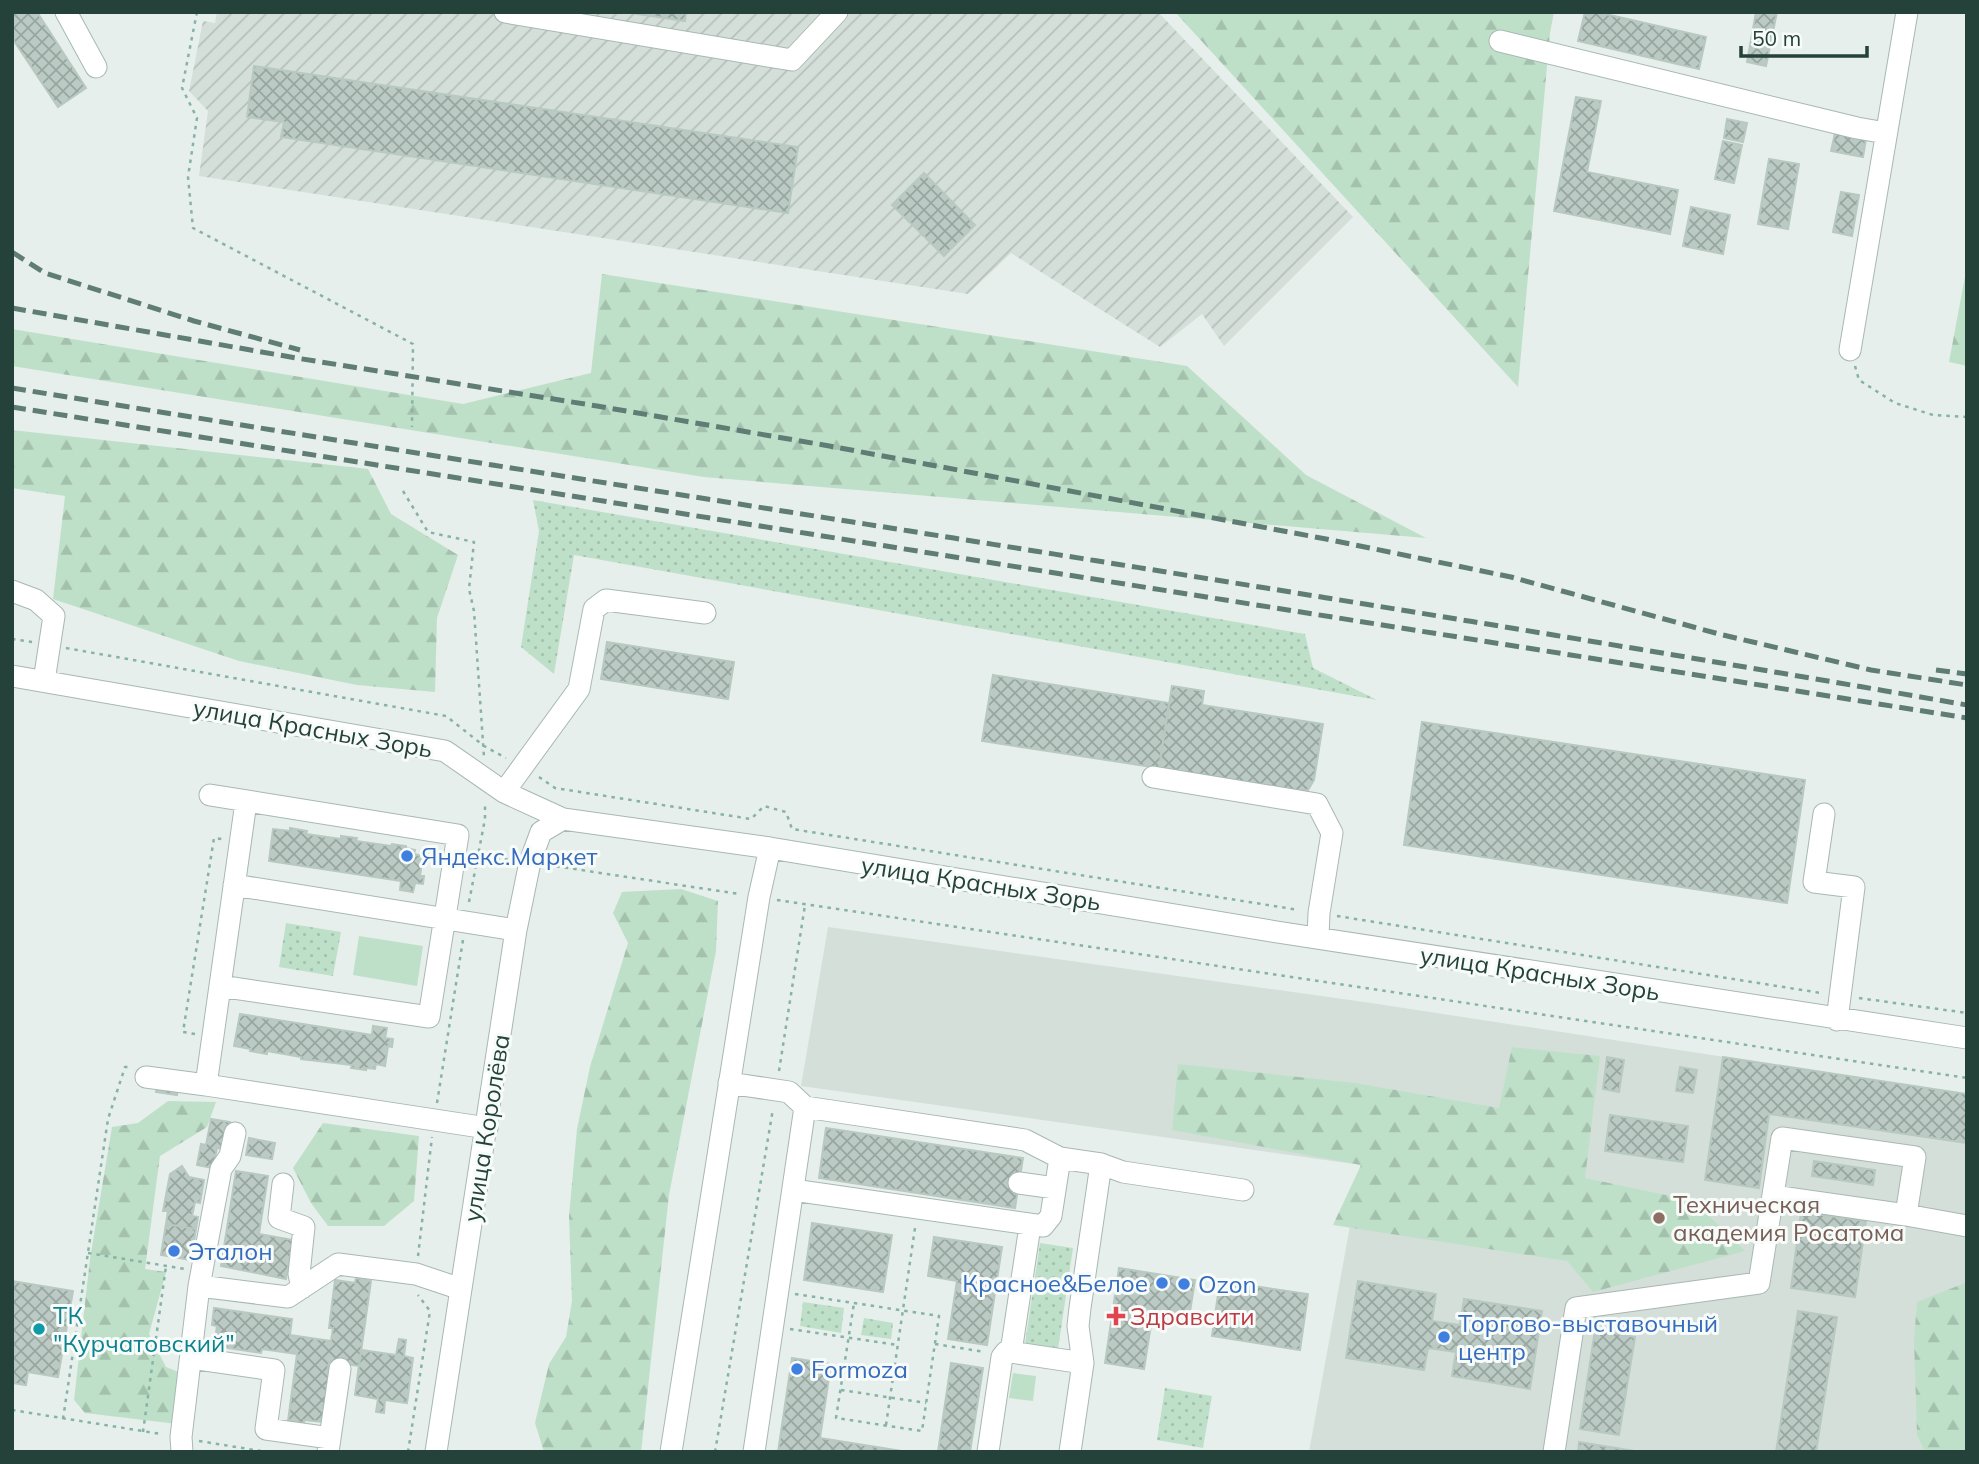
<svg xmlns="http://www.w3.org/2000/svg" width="1979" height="1464" viewBox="0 0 1979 1464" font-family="Mulish,sans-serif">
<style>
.built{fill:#d4dfda}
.industrial{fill:url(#industrial-furrows)}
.green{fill:url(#green-dots)}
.forest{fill:url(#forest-firs)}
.pitch{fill:#bfe0c8}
.building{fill:url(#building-cross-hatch);stroke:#b8c9c2;stroke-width:2}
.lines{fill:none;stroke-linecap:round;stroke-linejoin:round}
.minor-casing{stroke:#a8b8b2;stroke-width:23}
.path{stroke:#86b3a5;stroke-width:2.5;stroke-dasharray:3.5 5;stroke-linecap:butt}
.minor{stroke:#fff;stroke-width:21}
.rail{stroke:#5f7d75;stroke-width:5;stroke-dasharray:14 7;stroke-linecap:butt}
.shop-dot{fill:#3f7fe0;stroke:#f7fbf9;stroke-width:2.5}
.education-dot{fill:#8d6e63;stroke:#f7fbf9;stroke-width:2.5}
.health-dot{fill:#e0444e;stroke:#f7fbf9;stroke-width:2.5}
.culture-dot{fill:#0f9aa8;stroke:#f7fbf9;stroke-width:2.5}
.labels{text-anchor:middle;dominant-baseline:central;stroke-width:6;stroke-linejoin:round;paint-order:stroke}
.street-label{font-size:24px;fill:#24423a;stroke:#f7fbf9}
.shop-label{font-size:24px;fill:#366cbe;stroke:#f7fbf9;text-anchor:start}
.education-label{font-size:24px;fill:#785e54;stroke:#f7fbf9;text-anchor:start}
.culture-label{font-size:24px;fill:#0d838f;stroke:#f7fbf9;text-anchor:start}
.health-label{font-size:24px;fill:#be3a42;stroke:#f7fbf9;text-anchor:start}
</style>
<defs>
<pattern id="industrial-furrows" width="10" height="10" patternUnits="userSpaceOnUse" patternTransform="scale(1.75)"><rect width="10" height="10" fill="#d4dfda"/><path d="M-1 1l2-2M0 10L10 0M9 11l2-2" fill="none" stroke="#b6c1bc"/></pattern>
<pattern id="green-dots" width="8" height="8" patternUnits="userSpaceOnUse" patternTransform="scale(1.75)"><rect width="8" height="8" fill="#bfe0c8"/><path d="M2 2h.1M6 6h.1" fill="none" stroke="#a4c1ad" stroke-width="1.8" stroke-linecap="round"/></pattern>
<pattern id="forest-firs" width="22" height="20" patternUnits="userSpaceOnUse" patternTransform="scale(1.75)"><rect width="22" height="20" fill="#bfe0c8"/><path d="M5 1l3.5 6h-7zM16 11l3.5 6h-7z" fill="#a4c1ad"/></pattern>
<pattern id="building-cross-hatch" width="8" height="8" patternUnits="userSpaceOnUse" patternTransform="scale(1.75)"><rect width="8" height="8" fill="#bbcac4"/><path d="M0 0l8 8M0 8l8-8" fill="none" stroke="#98a6a0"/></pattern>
</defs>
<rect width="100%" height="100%" fill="#e6efeb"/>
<path class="built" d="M828,927L1371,1003L1967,1094V1452H1309L1361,1165L801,1086Z"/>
<path class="industrial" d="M217,12H1158L1353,217L1224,346L1202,314L1160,347L1011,253L968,294L199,176L208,111L189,91L203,21L215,23Z"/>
<path class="green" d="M533,500L1305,634L1313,668L1377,700L574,555L554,674L521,647L539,531Z
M286,923L341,932L333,976L279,967Z
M1040,1243L1073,1248L1058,1349L1025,1344Z
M803,1302L844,1308L841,1333L800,1326Z
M864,1318L893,1323L891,1339L861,1335Z
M1165,1388L1212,1396L1203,1448L1157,1440Z"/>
<path class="forest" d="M1175,12H1554L1550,33L1518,387Z
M1967,266V366L1949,362Z
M602,274L1187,366L1306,475L1426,538L704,477L12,366V329L463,404L591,373Z
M12,430L368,469L391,514L458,555L437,618L435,692L357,685L239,661L53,599L65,496L12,488Z
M681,889L718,901L716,951L669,1195L641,1452H544L535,1423L549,1364L566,1337L572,1301L569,1216L577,1129L590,1067L628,943L613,913L622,892Z
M1512,1047L1600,1056L1585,1178L1694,1201L1745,1251L1593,1292L1567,1261L1333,1225L1361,1165L1172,1130L1178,1064L1355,1083L1499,1108Z
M168,1101L216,1102L207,1127L160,1156L145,1269L166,1272L149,1334L166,1367L186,1375L177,1424L85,1413L74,1400L90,1259L112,1127L138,1123Z
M323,1123L419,1136L414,1201L384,1226H328L311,1203L293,1168Z
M1965,1283L1967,1452H1925L1917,1435L1914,1340L1917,1302Z"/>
<path class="pitch" d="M359,936L423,946L417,986L353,975Z
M1013,1373L1036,1376L1033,1401L1009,1398Z"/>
<path class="building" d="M12,12H37L86,88L58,107L12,38Z
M624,12H686L685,21Z
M1585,12H1597L1706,37L1699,69L1578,41Z
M1756,12H1777L1766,66L1747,62Z
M254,66L798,147L788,213L281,137L284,122L247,117Z
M1576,97L1601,101L1587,172L1678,190L1670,234L1554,211Z
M1727,119L1747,123L1743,142L1724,138Z
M1835,133L1866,139L1863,157L1831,151Z
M1723,141L1742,145L1734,183L1715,179Z
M1769,159L1799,164L1788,229L1758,224Z
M924,173L975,225L944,256L892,205Z
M1841,192L1859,195L1852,236L1833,232Z
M1691,207L1730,215L1723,254L1683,246Z
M607,642L734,662L728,699L601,679Z
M993,675L1169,703L1159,768L982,741Z
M1172,686L1204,691L1202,705L1323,724L1314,780L1308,790H1294L1159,768Z
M1422,722L1805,780L1787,903L1404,845Z
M290,828L307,831L306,834L341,839V836L357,838L356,841L391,846L392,844L406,846V848L415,850L414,854L423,856L420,876H424L423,884L415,883L413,892L400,890L401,881L269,861L273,829L290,831Z
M240,1014L372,1035L373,1026L387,1028L385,1038L393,1039L392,1047L388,1046L385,1066L376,1064L375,1069L366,1068V1070L351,1068L352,1065L301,1059V1057L267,1051V1054L250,1051L251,1049L234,1046Z
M1607,1057L1624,1060L1619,1092L1603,1089Z
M1723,1057L1967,1094V1143L1769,1114L1759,1188L1705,1180Z
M1680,1067L1697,1070L1693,1093L1676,1091Z
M158,1080L179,1083L177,1095L156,1092Z
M1610,1115L1688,1126L1683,1162L1605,1151Z
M211,1119L230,1122L225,1149L217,1148L213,1168L197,1165L201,1144L206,1145Z
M826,1128L1023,1158L1015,1208L819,1178Z
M249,1138L275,1143L272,1159L246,1155Z
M1814,1161L1875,1170L1873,1185L1812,1176Z
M182,1166L189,1177L204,1180L200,1203L195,1202L192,1216L198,1217L196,1229L166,1224L168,1211H163L170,1174Z
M236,1171L268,1176L259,1234L293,1240L286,1279L221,1266Z
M1801,1212L1866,1221L1855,1297L1791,1288Z
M812,1223L892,1235L883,1292L804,1280Z
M166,1224L196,1229L191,1260L161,1255Z
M934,1237L1002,1247L987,1345L948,1339L957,1281L928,1276Z
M1119,1268L1195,1280L1189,1318L1153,1312L1144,1369L1105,1363Z
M356,1278L371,1281L359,1366L329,1362L327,1374L330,1375L323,1422L304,1420V1423L288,1421L297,1354L262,1349L261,1353L214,1346L217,1326L212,1325L214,1308L292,1319L290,1335L331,1341L333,1328H329L335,1280L355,1283Z
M12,1281L73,1291L58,1377L28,1372L26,1385L12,1383Z
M1220,1281L1308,1294L1300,1350L1212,1336Z
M1358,1281L1436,1294L1432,1321L1460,1325L1464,1299L1542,1311L1530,1389L1452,1376L1456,1352L1428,1348L1424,1370L1346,1358Z
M1798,1311L1837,1317L1816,1452H1776Z
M1595,1330L1635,1337L1619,1435L1580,1429Z
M399,1339L406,1340L404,1356L413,1358L407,1403L385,1400L384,1413L376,1412L378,1399L355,1395L361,1350L396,1355Z
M792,1358L831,1364L820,1438L908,1452H778Z
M951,1363L983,1368L970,1452H938Z
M1579,1442L1641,1452H1578Z"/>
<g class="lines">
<g class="minor-casing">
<path id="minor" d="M66,12L96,67
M505,12L792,60L837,12
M1500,41L1857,128L1886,133
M1850,350L1907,12
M12,591L36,600L54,616L44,681
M12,676L445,751L504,792L563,819L770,848L1277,932L1967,1038
M1153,777L1317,804L1332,833L1319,913L1318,937
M504,792L579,689L594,609L606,600L705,613
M210,795L458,835L429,1017L220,986
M246,802L206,1085L487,1128
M1824,814L1814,882L1854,887L1837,1020
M234,885L516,930
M146,1077L206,1085
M729,1083L789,1092L805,1107L754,1452
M805,1107L1025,1140L1060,1158L1101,1164L1123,1172L1243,1190
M1019,1183L1055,1188
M283,1184L279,1218L304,1227L299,1274L302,1288
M793,1190L1043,1226L1051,1216L1060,1158
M1773,1196L1906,1215
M1030,1226L1011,1352L1083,1363
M199,1286L288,1297L338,1264L416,1274L461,1289
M191,1358L274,1370L266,1429L330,1438L328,1452
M330,1438L340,1369
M182,1452L181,1437L199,1286L221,1169L230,1156L235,1133
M436,1452L516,930L530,862L541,832L563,819
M671,1452L759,897L770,848
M988,1452L1002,1357L1006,1352H1011
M1070,1452L1083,1363L1078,1326L1080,1308L1101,1164
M1554,1452L1576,1308L1759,1283L1782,1138L1915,1157L1906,1215L1967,1226"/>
</g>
<path class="path" d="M197,12L182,88L197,118L188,177L193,228L413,344L412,427
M1855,366L1859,380L1895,403L1933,415L1967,417
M403,491L428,532L474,542L469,589L474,611L484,757
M12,639L32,642
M66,648L446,716L484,746L506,758
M539,777L555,788L751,819L764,806L786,812L792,829L1299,910
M479,856L511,860
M548,865L739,894
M777,900L1967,1078
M469,902L485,819V802
M1337,916L1821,993
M1859,998L1967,1013
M195,1034L183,1032L214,838L222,839
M779,1071L805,905
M437,1103L463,940
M88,1253L185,1269
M418,1256L432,1137
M795,1294L939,1316L922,1431L836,1418L854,1303
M790,1329L897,1345
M935,1344L985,1352
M841,1390L926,1403
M12,1410L161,1434
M63,1419L108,1119L125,1067H131
M886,1425L915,1228
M143,1432L166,1266
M199,1441L267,1452
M408,1452L430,1311L418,1295
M715,1452L773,1109"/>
<use href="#minor" class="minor"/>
<path class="rail" d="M12,252L45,273L194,321L300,350
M12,308L296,358L597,406L835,447L1326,539L1511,577L1719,634L1871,670L1967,685
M12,388C664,494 1317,592 1967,705
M12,407L1967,718
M1936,670L1967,674"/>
</g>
<g class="shop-dot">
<circle cx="407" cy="856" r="7"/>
<circle cx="174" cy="1251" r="7"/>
<circle cx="1162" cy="1283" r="7"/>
<circle cx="1184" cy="1284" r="7"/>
<circle cx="1444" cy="1337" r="7"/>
<circle cx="797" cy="1369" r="7"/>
</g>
<circle class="education-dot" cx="1659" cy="1218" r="7"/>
<path class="health-dot" d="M1112.5 1305.5h7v7h7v7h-7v7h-7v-7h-7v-7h7z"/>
<circle class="culture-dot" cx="39" cy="1329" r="7"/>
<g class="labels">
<g class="street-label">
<text transform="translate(313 728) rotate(10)">улица Красных Зорь</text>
<text transform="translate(981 883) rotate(9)">улица Красных Зорь</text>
<text transform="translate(1540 973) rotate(9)">улица Красных Зорь</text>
<text transform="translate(486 1128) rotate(-81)">улица Королёва</text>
</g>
<g class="shop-label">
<text x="421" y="856">Яндекс.Маркет</text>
<text x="188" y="1251">Эталон</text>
<text x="1148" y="1283" text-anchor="end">Красное&amp;Белое</text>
<text x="1198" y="1284">Ozon</text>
<text x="1458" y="1323">Торгово-выставочный<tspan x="1458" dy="28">центр</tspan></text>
<text x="811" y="1369">Formoza</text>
</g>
<g class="education-label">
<text x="1673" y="1204">Техническая<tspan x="1673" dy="28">академия Росатома</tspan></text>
</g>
<g class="culture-label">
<text x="53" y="1315">ТК<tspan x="53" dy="28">"Курчатовский"</tspan></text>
</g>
<g class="health-label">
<text x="1130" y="1316">Здравсити</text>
</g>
</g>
<rect width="1979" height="1464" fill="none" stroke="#24423a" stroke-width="28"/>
<path d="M1741 46v10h126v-10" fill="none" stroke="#24423a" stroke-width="3.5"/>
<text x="1752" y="46" font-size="21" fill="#24423a" stroke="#f7fbf9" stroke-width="5" paint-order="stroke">50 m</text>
</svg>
